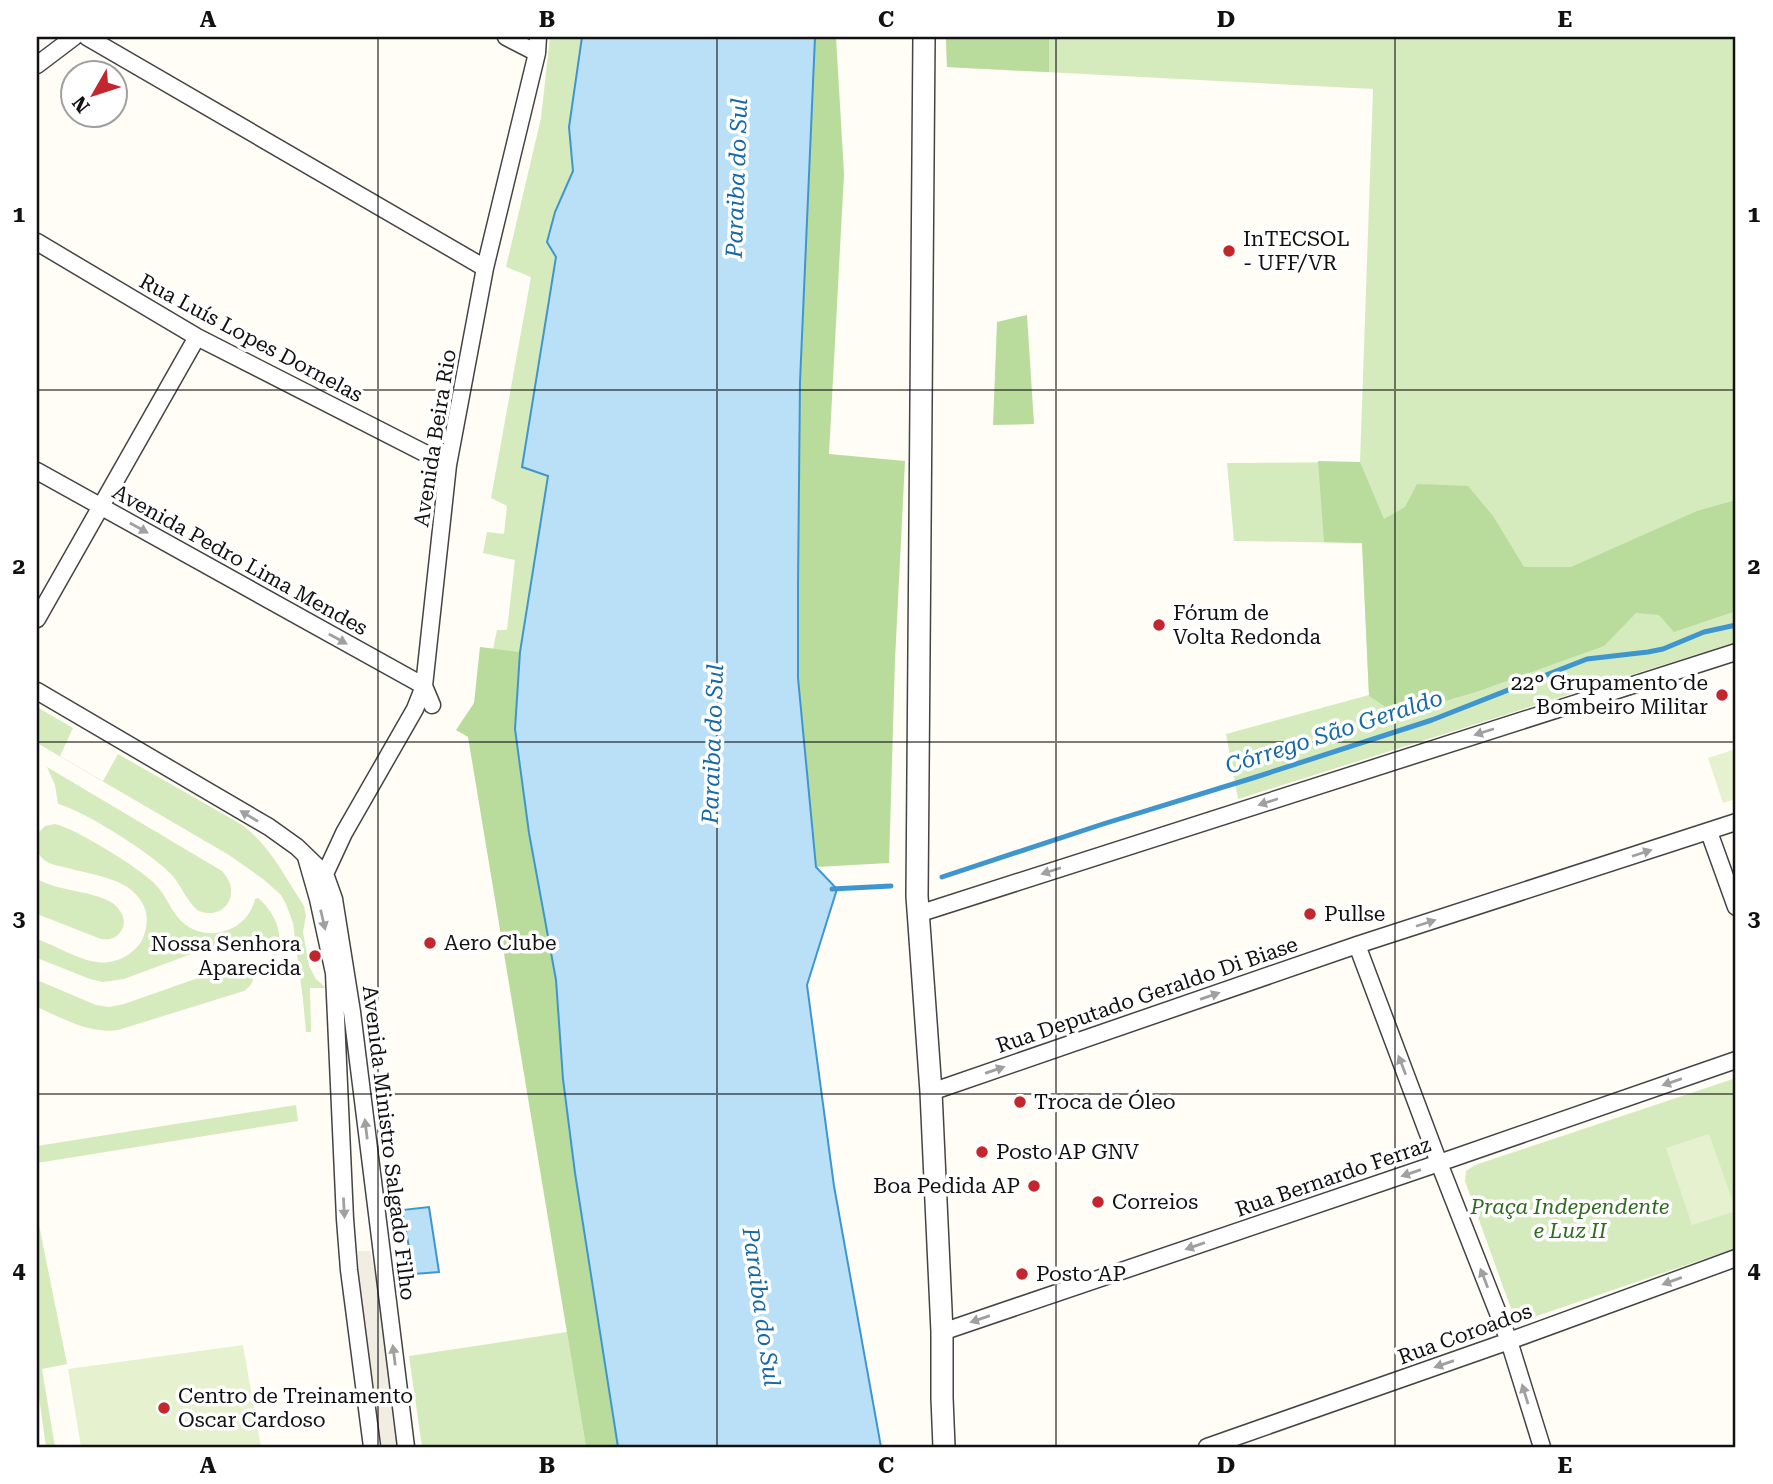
<svg xmlns="http://www.w3.org/2000/svg" width="1773" height="1484" viewBox="0 0 1773 1484" font-family="'Roboto Serif',serif">
<style>
.green{fill:#d5ebbd}
.forest{fill:#b9dc9c}
.pitch{fill:#e6f2cf}
.plaza{fill:#f1ede2}
.water{fill:#b9e0f7;stroke:#3f96cf;stroke-width:2}
.lines{fill:none;stroke-linecap:round;stroke-linejoin:round}
.stream{stroke:#3f96cf;stroke-width:5}
.minor-casing{stroke:#444;stroke-width:19}
.tertiary-casing{stroke:#444;stroke-width:24}
.minor{stroke:#fff;stroke-width:16}
.tertiary{stroke:#fff;stroke-width:21}
.oneway{fill:#a0a0a0}
.grid{fill:none;stroke:#111;stroke-width:2;stroke-opacity:0.55}
.poi-dot{fill:#c4262e;stroke:#fff;stroke-width:2.5}
.labels{text-anchor:middle;dominant-baseline:central;stroke-width:7;stroke-linejoin:round;paint-order:stroke}
.poi-label{font-size:21px;fill:#111;stroke:#fff;text-anchor:start}
.street-label{font-size:21px;fill:#111;stroke:#fff}
.park-label{font-size:21px;font-style:italic;fill:#2f6b1f;stroke:#fff}
.water-label{font-size:23px;font-style:italic;fill:#1768a6;stroke:#fff}
.neatline{fill:none;stroke:#111;stroke-width:2.5}
.grid-label{font-size:23px;text-anchor:middle;font-weight:bold;fill:#111}
</style>
<rect width="100%" height="100%" fill="#fffdf5"/>
<path class="green" d="M550,37H582L569,127L573,171L555,212L556,257L522,467L548,476L520,652L493,649L497,630H507L515,560L483,553L487,532L504,534L507,506L491,498L531,277L506,267L541,118Z
M946,37H1736V642L1238,799L1226,734L1369,695L1362,543L1234,541L1227,463L1360,462L1373,89L947,67Z
M37,707L73,728L60,756L103,781L118,754L239,823C269,843 284,876 304,906L306,916L303,932L309,966L316,979L326,988H310L311,1032H306L303,1000L293,923L286,904L281,895L263,879L229,855L37,743Z
M47,767L222,871C227,877 232,884 231,892C231,910 211,918 197,910C186,900 181,885 171,874C152,854 85,811 58,804L55,785Z
M55,824C73,827 145,871 157,886C168,898 172,915 186,925C211,943 248,930 255,899L258,898C274,911 285,934 277,954L274,955L269,948L254,941L239,939L213,946L124,979L103,982L90,979L37,958V939C54,945 79,960 97,962C114,965 134,955 142,940C147,930 148,919 145,909C134,878 95,876 68,868C59,866 50,865 43,859C35,852 37,844 37,834L45,826Z
M37,879C59,891 85,890 107,900C119,905 129,920 121,931C116,939 109,940 101,939L37,914Z
M238,964C257,964 258,982 244,991L118,1030C89,1034 62,1018 37,1007V980L96,1005L109,1007L124,1004Z
M1736,1078V1248L1525,1320L1515,1317L1510,1306L1465,1181L1466,1171L1475,1165Z
M296,1105L298,1121L37,1163V1146Z
M37,1215L67,1364L42,1369L55,1447H46L37,1383Z
M567,1332L586,1447H422L409,1356Z"/>
<path class="forest" d="M815,37H836L844,174L829,454L905,461L895,660L889,863L816,867L798,678V585L800,382Z
M946,37H1049V72L947,67Z
M1027,315L1034,424L993,425L997,322Z
M1318,461L1360,462L1384,519L1405,507L1417,484L1468,486L1493,516L1524,567H1571L1697,511L1736,500V611L1674,632L1659,615L1636,613L1604,646L1479,691L1398,715L1369,696L1362,543L1324,542Z
M480,647L520,652L515,729L529,833L556,980L563,1079L575,1173L618,1447H586L468,737L456,730L474,703Z"/>
<path class="pitch" d="M1736,749V799L1723,803L1708,758Z
M1709,1134L1736,1211L1692,1225L1666,1148Z
M243,1345L261,1447H81L68,1369Z"/>
<path class="plaza" d="M358,1251H370L395,1358L406,1447H372L361,1360Z"/>
<path class="water" d="M582,37H815L800,382L798,585V678L816,867L837,889L807,985L834,1186L881,1447H618L575,1173L563,1079L556,980L529,833L515,729L520,652L548,476L522,467L556,257L547,242L555,212L573,171L569,127Z
M429,1207L439,1272L414,1274L402,1210Z"/>
<g class="lines">
<path class="stream" d="M942,877L1103,824L1256,777L1432,720L1587,659L1648,652L1663,649L1704,632L1736,625
M832,889L891,886"/>
<g class="minor-casing">
<path id="minor" d="M87,37L485,268
M506,37L537,53
M37,65L74,37
M37,242L197,337L448,465
M37,471L424,686L432,705
M37,619L197,337
M37,691L269,827L297,847L325,874L334,899L352,1012L406,1447
M1709,832L1736,907
M306,857L318,899L334,973L345,1219L349,1270L372,1447
M325,874L344,833L415,709L424,686L448,465L485,268L537,53L538,37
M918,914L1736,652
M1357,945L1439,1163L1509,1341L1542,1447
M931,1092L1357,945L1736,822
M942,1332L1439,1163L1736,1060
M1207,1447L1509,1341L1736,1258"/>
</g>
<g class="tertiary-casing">
<path id="tertiary" d="M924,37L917,896L931,1092L942,1332V1398L944,1447"/>
</g>
<use href="#minor" class="minor"/>
<use href="#tertiary" class="tertiary"/>
</g>
<defs><path id="oneway-solid" d="M-6-.8H1V-3.2L6.5 0L1 3.2V.8H-6Z" transform="scale(1.75)"/></defs>
<g class="oneway">
<use href="#oneway-solid" transform="translate(139 528) rotate(29)"/>
<use href="#oneway-solid" transform="translate(338 639) rotate(29)"/>
<use href="#oneway-solid" transform="translate(1484 732) rotate(162)"/>
<use href="#oneway-solid" transform="translate(1268 802) rotate(162)"/>
<use href="#oneway-solid" transform="translate(249 816) rotate(-149)"/>
<use href="#oneway-solid" transform="translate(1642 853) rotate(-18)"/>
<use href="#oneway-solid" transform="translate(1051 871) rotate(162)"/>
<use href="#oneway-solid" transform="translate(323 920) rotate(77)"/>
<use href="#oneway-solid" transform="translate(1426 923) rotate(-18)"/>
<use href="#oneway-solid" transform="translate(1210 996) rotate(-19)"/>
<use href="#oneway-solid" transform="translate(1402 1065) rotate(-111)"/>
<use href="#oneway-solid" transform="translate(995 1070) rotate(-19)"/>
<use href="#oneway-solid" transform="translate(1672 1082) rotate(161)"/>
<use href="#oneway-solid" transform="translate(366 1129) rotate(-97)"/>
<use href="#oneway-solid" transform="translate(1411 1173) rotate(161)"/>
<use href="#oneway-solid" transform="translate(344 1208) rotate(87)"/>
<use href="#oneway-solid" transform="translate(1195 1246) rotate(161)"/>
<use href="#oneway-solid" transform="translate(1484 1278) rotate(-111)"/>
<use href="#oneway-solid" transform="translate(1672 1281) rotate(160)"/>
<use href="#oneway-solid" transform="translate(980 1319) rotate(161)"/>
<use href="#oneway-solid" transform="translate(394 1355) rotate(-97)"/>
<use href="#oneway-solid" transform="translate(1444 1364) rotate(161)"/>
<use href="#oneway-solid" transform="translate(1525 1394) rotate(-107)"/>
</g>
<path class="grid" d="M378,37V1447M717,37V1447M1056,37V1447M1395,37V1447M37,390H1736M37,742H1736M37,1094H1736"/>
<g class="poi-dot">
<circle cx="1229" cy="251" r="7"/>
<circle cx="1159" cy="625" r="7"/>
<circle cx="1722" cy="695" r="7"/>
<circle cx="1310" cy="914" r="7"/>
<circle cx="430" cy="943" r="7"/>
<circle cx="315" cy="956" r="7"/>
<circle cx="1020" cy="1102" r="7"/>
<circle cx="982" cy="1152" r="7"/>
<circle cx="1034" cy="1186" r="7"/>
<circle cx="1098" cy="1202" r="7"/>
<circle cx="1022" cy="1274" r="7"/>
<circle cx="164" cy="1408" r="7"/>
</g>
<g class="labels">
<g class="poi-label">
<text x="1243" y="239">InTECSOL<tspan x="1243" dy="24">- UFF/VR</tspan></text>
<text x="1173" y="613">Fórum de<tspan x="1173" dy="24">Volta Redonda</tspan></text>
<text x="1708" y="683" text-anchor="end">22° Grupamento de<tspan x="1708" dy="24">Bombeiro Militar</tspan></text>
<text x="1324" y="914">Pullse</text>
<text x="444" y="943">Aero Clube</text>
<text x="301" y="944" text-anchor="end">Nossa Senhora<tspan x="301" dy="24">Aparecida</tspan></text>
<text x="1034" y="1102">Troca de Óleo</text>
<text x="996" y="1152">Posto AP GNV</text>
<text x="1020" y="1186" text-anchor="end">Boa Pedida AP</text>
<text x="1112" y="1202">Correios</text>
<text x="1036" y="1274">Posto AP</text>
<text x="178" y="1396">Centro de Treinamento<tspan x="178" dy="24">Oscar Cardoso</tspan></text>
</g>
<g class="street-label">
<text transform="translate(251 338) rotate(28)">Rua Luís Lopes Dornelas</text>
<text transform="translate(435 438) rotate(-81)">Avenida Beira Rio</text>
<text transform="translate(240 560) rotate(29)">Avenida Pedro Lima Mendes</text>
<text transform="translate(1147 995) rotate(-19)">Rua Deputado Geraldo Di Biase</text>
<text transform="translate(389 1143) rotate(83)">Avenida Ministro Salgado Filho</text>
<text transform="translate(1333 1177) rotate(-19)">Rua Bernardo Ferraz</text>
<text transform="translate(1465 1334) rotate(-20)">Rua Coroados</text>
</g>
<g class="park-label">
<text x="1570" y="1207">Praça Independente<tspan x="1570" dy="24">e Luz II</tspan></text>
</g>
<g class="water-label">
<text transform="translate(737 178) rotate(-88)">Paraiba do Sul</text>
<text transform="translate(1334 732) rotate(-18)">Córrego São Geraldo</text>
<text transform="translate(713 744) rotate(-88)">Paraiba do Sul</text>
<text transform="translate(761 1307) rotate(82)">Paraiba do Sul</text>
</g>
</g>
<rect width="1773" height="1484" fill="none" stroke="#ffffff" stroke-width="77"/>
<g transform="translate(94 94) rotate(231)"><circle r="33" fill="#ffffff" stroke="#a0a0a0" stroke-width="2"/>
<path d="M0-5L12 26L0 18L-12 26Z" fill="#c4262e"/>
<text y="-10" font-size="19" font-weight="bold" text-anchor="middle" fill="#111111">N</text>
</g>
<rect x="38" y="38" width="1696" height="1408" class="neatline"/>
<g class="grid-label">
<text x="208" y="27">A</text>
<text x="547" y="27">B</text>
<text x="886" y="27">C</text>
<text x="1226" y="27">D</text>
<text x="1565" y="27">E</text>
<text x="19" y="222">1</text>
<text x="1754" y="222">1</text>
<text x="19" y="574">2</text>
<text x="1754" y="574">2</text>
<text x="19" y="926">3</text>
<text x="1754" y="926">3</text>
<text x="19" y="1278">4</text>
<text x="1754" y="1278">4</text>
<text x="208" y="1473">A</text>
<text x="547" y="1473">B</text>
<text x="886" y="1473">C</text>
<text x="1226" y="1473">D</text>
<text x="1565" y="1473">E</text>
</g>
</svg>
